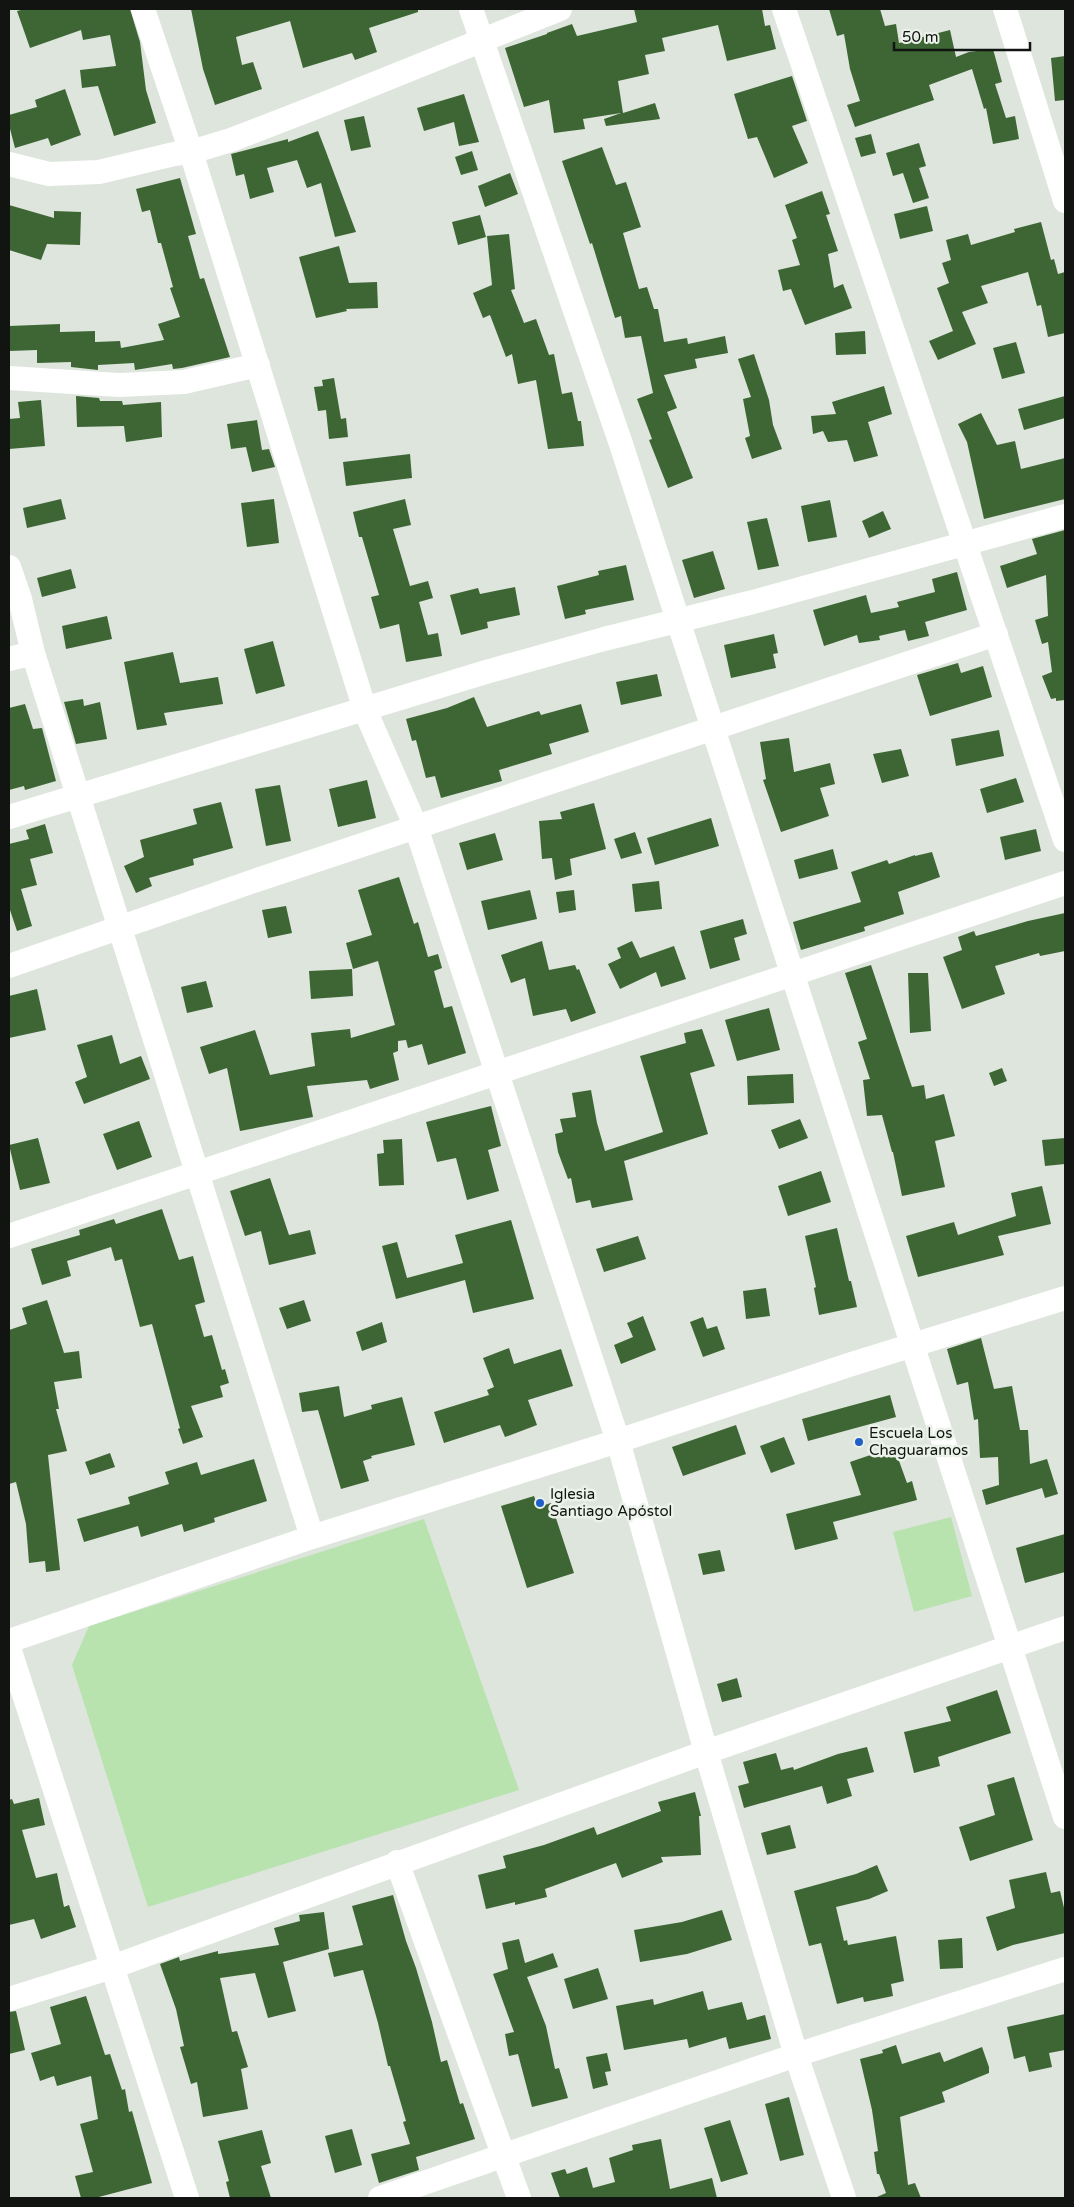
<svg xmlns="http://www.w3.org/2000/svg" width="1074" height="2207" viewBox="0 0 1074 2207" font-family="'Varela Round',sans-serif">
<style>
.green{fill:#b8e3af}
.building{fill:#3d6634}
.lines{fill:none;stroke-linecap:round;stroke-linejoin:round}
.minor{stroke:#fff;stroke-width:24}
.poi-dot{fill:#205eca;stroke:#ebf2e9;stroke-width:2}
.labels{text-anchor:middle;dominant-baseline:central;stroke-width:5;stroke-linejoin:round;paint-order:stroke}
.poi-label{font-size:15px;fill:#121411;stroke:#ebf2e9;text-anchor:start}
</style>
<rect width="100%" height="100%" fill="#dde5dc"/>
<path class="green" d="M951,1517L972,1596L914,1612L893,1532Z
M424,1519L519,1790L148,1907L72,1665L89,1626Z"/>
<path class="building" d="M25,9H130L140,42L146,90L156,123L114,136L98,86L82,88L80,70L116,66L110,35L83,40L81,30L30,48L17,11Z
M191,9H418V12L369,28L377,52L355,60L352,53L303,68L290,21L236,37L242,65L253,62L262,89L215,105L203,69Z
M634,9H762L765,26L770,25L776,49L727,61L718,25L662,38L665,51L645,55L649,74L618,81L623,113L655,103L660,119L606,126L604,119L621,113L583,119L585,129L554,133L549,100L524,107L505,48L547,34V33L572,24L577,36L637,22Z
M829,9H880L885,26L896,24L899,43L950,30L956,57L969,52L993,49L1002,82L995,84L1006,118L1015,116L1019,139L993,144L986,108L984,109L972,69L929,85L934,100L855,127L847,105L860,101L850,69L844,34L837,36Z
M1065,56V100L1055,101L1051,58Z
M792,76L807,121L792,126L808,163L774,178L757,137L748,139L734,94Z
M65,89L81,135L51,146L48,138L15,148L9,125V115L37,107L35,100Z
M464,94L479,142L459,146L454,122L424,131L417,108Z
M364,116L371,147L351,151L344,120Z
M318,131L325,149L356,232L335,237L321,183L307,188L297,160L267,168L274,192L250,199L244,174L236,176L231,154L288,139V142Z
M871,134L876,153L861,157L855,138Z
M919,143L926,166L919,168L929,198L913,203L903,173L893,176L886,153Z
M602,147L616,185L626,182L641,227L623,233L639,289L647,287L654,309H658L664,342L687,338L688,344L725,336L728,353L695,359L697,368L664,375L677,408L667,412L693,478L668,488L649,440L652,439L637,399L653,393L641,336L625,338L621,316L615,318L592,243L590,244L562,161Z
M472,151L478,170L461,175L455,157Z
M510,173L518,194L485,207L478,186Z
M180,178L196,234L188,236L200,279L204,278L230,357L182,368L173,369L172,364L135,370L134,363L98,365V370L71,367V362L37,363V350L9,351V326L60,324V332L95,331V342L120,341L121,348L164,340L158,324L180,317L170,288L173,287L161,243H158L150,210L142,212L136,189Z
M822,191L830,214L826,215L838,251L828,254L834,288L843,284L852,308L805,325L791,289L783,291L778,270L800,265L792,240L797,238L785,205Z
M9,205L54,218V211L81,212L80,245L47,244L41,260L9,250Z
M927,206L933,231L900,239L894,214Z
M480,215L486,237L458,245L452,222Z
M1041,222L1051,260L1054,259L1058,274L1065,272V333L1048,337L1041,305L1037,306L1028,272L981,286L988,303L962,312L976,344L938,360L929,341L953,331L937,288L949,283L942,263L951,260L946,240L968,234L971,245L1015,232L1014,229Z
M509,234L515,289L511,290L524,323L536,319L549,355L554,354L562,394L572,392L578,421H581L584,446L548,449L536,380L518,384L512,354L506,357L490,315L483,318L473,293L492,285L487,236Z
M339,246L349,283L377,282L378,308L346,309L347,311L316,318L299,257Z
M865,331L866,354L836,355L835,333Z
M1016,342L1025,373L1002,379L993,348Z
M754,354L769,400L773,425L782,449L752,459L745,438L750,436L743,399L751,397L738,359Z
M334,378L341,419L346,418L348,437L329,439L326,410L318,411L314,387L323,386L322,380Z
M884,386L892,414L868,422L878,456L854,462L847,440L828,442L823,431L813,434L811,416L836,414L832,402Z
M76,396L99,398L100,401H122L123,405L161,402L162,437L126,442L124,426L77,427Z
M1065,396V418L1024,430L1018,409Z
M41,400L45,446L9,449V419L20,418L18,402Z
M981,413L997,445L1015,441L1021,469L1065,458V499L984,519L967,442L958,424Z
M257,420L262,450L269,449L275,467L252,472L246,447L231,449L227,424Z
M410,454L412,478L346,486L343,462Z
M61,499L66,519L27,528L23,508Z
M274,499L279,543L247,547L241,503Z
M405,499L411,525L393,529L410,586L428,581L433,598L419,602L428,635L438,633L442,656L406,662L399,624L380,629L371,597L379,595L362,537H359L353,512Z
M830,500L837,537L808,542L801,506Z
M883,511L891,529L869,538L862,521Z
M767,518L779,566L758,570L747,522Z
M1065,530V700L1056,701V698L1051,699L1042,676L1052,672L1048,642L1042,644L1035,620L1048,616L1046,575L1007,588L1000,566L1037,554L1032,539Z
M713,551L725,589L694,598L682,560Z
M626,565L634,600L585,610L586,614L565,619L557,586L599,575L598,571Z
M71,569L76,588L42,597L37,578Z
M957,572L967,610L925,622L929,636L908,641L905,630L879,636L880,640L859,643L857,635L824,646L813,610L866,595L871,613L899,607L897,602L935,592L932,579Z
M515,587L520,615L487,622L488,628L461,635L450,595L478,588L480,594Z
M107,616L112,639L66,649L62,626Z
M774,634L778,653L773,654L776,668L731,678L724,645Z
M273,641L285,686L256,694L244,649Z
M173,652L180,683L218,677L223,704L164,713L167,725L137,730L124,662Z
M958,663L961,673L983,666L992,697L930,716L917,675Z
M657,674L662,696L621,705L616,682Z
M474,697L487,727L539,711L541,715L581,704L589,732L549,744L552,754L499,770L502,781L441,798L435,776L426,778L416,740L412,741L406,719L447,708Z
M83,699L84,706L100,702L107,739L76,744L64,702Z
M25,704L33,729L42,728L56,781L25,790L24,786L9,790V708Z
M999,730L1004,756L956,766L951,739Z
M789,738L794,772L830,763L835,784L820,788L829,816L781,832L763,780L766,779L760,742Z
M901,749L909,776L882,783L873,754Z
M1016,778L1024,802L987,813L980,789Z
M367,780L376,818L338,827L329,789Z
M280,785L291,841L266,846L255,789Z
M221,802L233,848L193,859L194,865L149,878L152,886L136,893L124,866L144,857L140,840L197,824L193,809Z
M594,803L606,849L570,859L572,875L555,880L552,858L542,859L539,821L562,819L560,812Z
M711,818L719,846L655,865L647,838Z
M45,824L53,853L30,859L37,885L21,889L32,926L17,931L9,907V844L29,839L26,830Z
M1036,829L1041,851L1005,860L1000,837Z
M635,832L642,853L621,859L614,839Z
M495,833L503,860L467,870L459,843Z
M833,849L838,869L799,879L794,860Z
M932,852L940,877L898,892L904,914L864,927L865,931L801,950L793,922L861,902L851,872L887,860L889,864L915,855V856Z
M399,877L414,924L418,922L428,957L438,954L442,968L434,971L444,1008L452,1006L466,1053L428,1065L422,1044L408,1048L406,1040L398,1041V1051L393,1053L399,1080L370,1089L367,1080L307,1086L313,1117L240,1131L227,1068L209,1074L200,1047L255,1030L270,1075L315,1066L311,1033L350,1029L351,1038L395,1025L378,961L353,969L346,943L372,935L358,890Z
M659,881L662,909L635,912L632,884Z
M530,890L537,919L488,930L481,901Z
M574,890L576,910L559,913L556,892Z
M286,906L292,933L268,938L262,910Z
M1065,913V951L1040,956L1039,953L995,966L1005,994L962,1009L943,957L962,950L958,937L974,931L976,936L1028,921Z
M743,919L747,934L734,938L740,960L710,969L700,931Z
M542,941L549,970L575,965L577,970L579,969L596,1013L571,1022L566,1009L533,1016L525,978L511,983L501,955Z
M632,941L640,958L674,946L686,979L661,987L656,972L620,989L608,964L621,958L617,948Z
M871,965L912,1087L924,1085L926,1099L944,1094L955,1136L935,1141L945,1187L902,1196L893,1152H892L882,1115L867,1116L863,1080L870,1079L858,1042L867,1039L845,973Z
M352,969L353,996L311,999L309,971Z
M908,973H928L931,1031L910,1033Z
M206,981L213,1007L187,1013L181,987Z
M37,989L46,1030L9,1038V996Z
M769,1008L780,1050L737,1061L725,1020Z
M702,1029L715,1066L690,1073L708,1134L624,1161L633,1200L592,1208L590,1200L576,1203L571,1178L568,1179L558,1152L555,1134L563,1132L560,1119L576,1117L572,1093L591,1090L597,1123L605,1151L663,1132L640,1056L686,1043L684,1033Z
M112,1035L120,1064L141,1056L150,1079L84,1104L75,1082L87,1077L77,1045Z
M1002,1068L1007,1081L994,1086L989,1073Z
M793,1074L794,1103L748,1105L747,1076Z
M491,1106L501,1146L488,1150L499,1191L467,1200L456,1158L437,1162L426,1122Z
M800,1119L808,1138L779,1149L771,1130Z
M139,1121L152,1157L117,1170L103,1134Z
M38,1138L50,1183L20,1190L9,1145Z
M1065,1138V1164L1045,1166L1042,1140Z
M402,1139L404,1185L379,1186L377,1154L384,1153L383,1140Z
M821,1171L831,1202L788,1216L778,1186Z
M270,1178L289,1235L310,1230L316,1254L269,1265L261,1231L245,1236L230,1191Z
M1042,1186L1051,1224L998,1236L1004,1255L918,1277L906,1236L954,1222L958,1235L1016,1216L1011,1193Z
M162,1209L179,1260L193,1256L205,1302L195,1305L204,1337L212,1335L222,1370L225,1369L229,1383L220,1386L223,1397L191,1406L203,1437L183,1444L178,1429L180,1428L152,1324L140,1327L122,1259L115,1261L111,1247L67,1261L71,1276L42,1285L31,1249L80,1235L79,1230L114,1219L116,1224Z
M511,1220L534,1299L473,1313L465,1280L396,1299L382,1246L397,1242L407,1278L463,1263L455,1235Z
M837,1228L849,1281H851L857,1307L819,1315L814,1288L816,1287L805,1236Z
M638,1236L646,1259L604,1272L596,1249Z
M766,1288L770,1316L746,1319L743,1291Z
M47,1300L64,1353L79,1351L82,1378L54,1382L59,1409H56L67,1451L48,1455L60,1570L46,1572L45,1561L29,1563L26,1524L16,1482L9,1484V1330L27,1324L22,1308Z
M304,1300L311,1321L287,1329L279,1308Z
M643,1316L656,1350L621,1364L614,1345L633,1337L627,1323Z
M703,1317L707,1329L717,1326L725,1349L703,1357L690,1322Z
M382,1322L387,1342L362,1351L356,1332Z
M981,1338L994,1389L1012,1386L1020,1430H1028L1030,1464L1047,1459L1058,1494L1045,1498L1042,1488L986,1505L982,1490L999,1485L998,1457L980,1458L978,1419L974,1420L968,1382L957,1385L947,1349Z
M509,1348L514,1364L561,1349L573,1386L528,1400L537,1425L505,1437L500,1425L444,1443L434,1412L489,1395L487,1390L494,1387L483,1358Z
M339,1386L344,1417L372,1409L371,1405L402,1397L415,1445L371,1456L372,1458L363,1461L369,1481L341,1489L318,1410L302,1412L299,1393Z
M890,1395L896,1417L808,1441L802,1419Z
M736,1425L746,1454L683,1476L672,1447Z
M784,1437L795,1464L771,1473L760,1446Z
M894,1447L907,1483L912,1481L917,1500L833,1522L838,1539L795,1550L786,1514L861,1495L850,1462Z
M110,1453L115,1467L90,1475L85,1462Z
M254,1459L267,1501L214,1518L215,1522L184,1532L182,1524L141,1537L138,1526L84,1542L77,1519L130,1504L128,1497L169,1484L165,1472L197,1462L201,1475Z
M534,1496L538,1507L551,1503L574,1573L527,1588L501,1506Z
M1065,1534V1572L1025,1583L1016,1548Z
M720,1550L725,1571L703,1575L698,1554Z
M737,1678L742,1697L722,1702L717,1684Z
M997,1690L1011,1733L938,1757L940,1766L914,1773L904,1732L951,1721L946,1707Z
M867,1747L874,1772L847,1779L852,1796L827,1804L822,1786L744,1808L738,1786L749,1783L743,1762L776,1753L781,1770L793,1767L794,1770L838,1754Z
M1014,1777L1033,1840L970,1861L959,1827L995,1815L987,1785Z
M695,1792L701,1816H699L701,1855L661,1857L663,1862L622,1878L616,1863L545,1889L547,1897L515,1905V1902L486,1909L478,1875L506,1868L503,1856L544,1845L594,1827L597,1835L661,1811L658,1802Z
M39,1798L45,1825L22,1830L36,1878L57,1873L64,1907L69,1905L76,1927L41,1939L34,1919L9,1925V1800L12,1799L14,1804Z
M790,1825L796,1848L767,1855L761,1833Z
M877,1865L888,1891L869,1899L836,1907L844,1941L847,1940L848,1945L896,1936L904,1981L891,1984L893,1996L864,2002L863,1997L837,2004L821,1943L809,1946L794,1891L856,1874Z
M1046,1872L1051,1893L1060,1891L1065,1912V1933L1013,1945L997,1951L986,1917L1015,1908L1009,1880Z
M393,1895L406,1941L416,1968L432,2022L441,2062L447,2060L460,2104L463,2103L475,2139L416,2157L419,2170L379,2183L371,2154L410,2144L403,2122L406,2121L390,2066H388L378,2023L363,1970L334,1977L328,1953L363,1945L352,1906Z
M722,1910L732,1940L687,1954L640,1962L634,1930L682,1922Z
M324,1912L329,1949L283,1962L296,2011L268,2018L255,1973L220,1978L232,2032L237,2031L248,2067L241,2069L248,2109L203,2117L197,2082L191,2084L180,2047L184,2046L176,2009L160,1964L179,1957L180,1961L218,1951V1954L279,1945L274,1928L300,1921L299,1915Z
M962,1938L963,1968L940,1969L938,1940Z
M519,1939L525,1963L553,1953L558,1967L527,1977L546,2026L555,2069L559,2068L568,2098L532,2107L518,2054L509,2056L505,2034L514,2032L493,1974L508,1969L502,1943Z
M598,1968L608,1999L573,2009L564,1979Z
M703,1991L708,2010L742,2002L747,2020L765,2015L771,2039L729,2049L726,2037L689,2048L687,2039L624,2050L616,2006L653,1999L654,2005Z
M86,1996L105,2055L110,2054L122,2090L125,2089L129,2112L132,2111L152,2183L95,2198H81L75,2176L93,2172L80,2124L98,2119L91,2076L57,2086L54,2076L40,2081L31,2053L61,2044L50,2007Z
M16,2011L25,2050L9,2054V2012Z
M1065,2014V2050L1049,2053L1052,2067L1029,2072L1025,2056L1014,2059L1007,2027Z
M896,2045L902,2064L940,2052L944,2062L982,2047L989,2067V2073L942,2092L945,2102L900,2117L908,2185L915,2183L921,2198L877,2197L886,2193L879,2174H877L874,2152L878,2151L872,2110L860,2059L883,2053L882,2050Z
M607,2053L611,2071L605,2072L608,2085L593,2089L586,2057Z
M789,2097L804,2155L780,2161L765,2104Z
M730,2120L748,2174L721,2182L704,2128Z
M352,2129L362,2165L335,2173L325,2136Z
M262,2130L271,2163L261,2166L271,2198H230L226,2182L229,2181L218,2141Z
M661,2139L670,2189L712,2178L717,2198H560L551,2173L565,2169L567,2174L587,2167L593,2188L615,2182L609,2158L633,2150L632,2145Z"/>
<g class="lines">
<path class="minor" d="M143,9L191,152L365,710L416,827L618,1441L706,1752L796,2055L844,2198
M471,9L621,444L1065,1817
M784,9L1065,840
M1005,9L1065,201
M9,164L49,174L99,172L174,154L191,152L231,140L324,104L560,9
M9,378L119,385L184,382L258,365
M9,567L20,599L33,653L312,1537
M9,659L33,653
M9,817L486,672L604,639L753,602L1065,516
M9,966L251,882L996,634
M9,1236L1065,883
M9,1641L312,1537L618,1441L855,1363L1065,1298
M9,1648L187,2198
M397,1862L519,2198
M9,1999L112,1967L706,1752L1065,1628
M380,2198L796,2055L1065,1969"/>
</g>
<g class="poi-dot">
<circle cx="859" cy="1442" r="5"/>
<circle cx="540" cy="1503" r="5"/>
</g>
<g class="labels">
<g class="poi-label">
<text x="869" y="1433">Escuela Los<tspan x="869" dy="17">Chaguaramos</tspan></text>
<text x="550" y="1494">Iglesia<tspan x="550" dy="17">Santiago Apóstol</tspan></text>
</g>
</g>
<rect width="1074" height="2207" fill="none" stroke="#121411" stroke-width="20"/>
<path d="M894 42v8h136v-8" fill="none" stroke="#121411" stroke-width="2.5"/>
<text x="902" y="42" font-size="15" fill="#121411" stroke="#ebf2e9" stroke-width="4" paint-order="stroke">50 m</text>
</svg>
